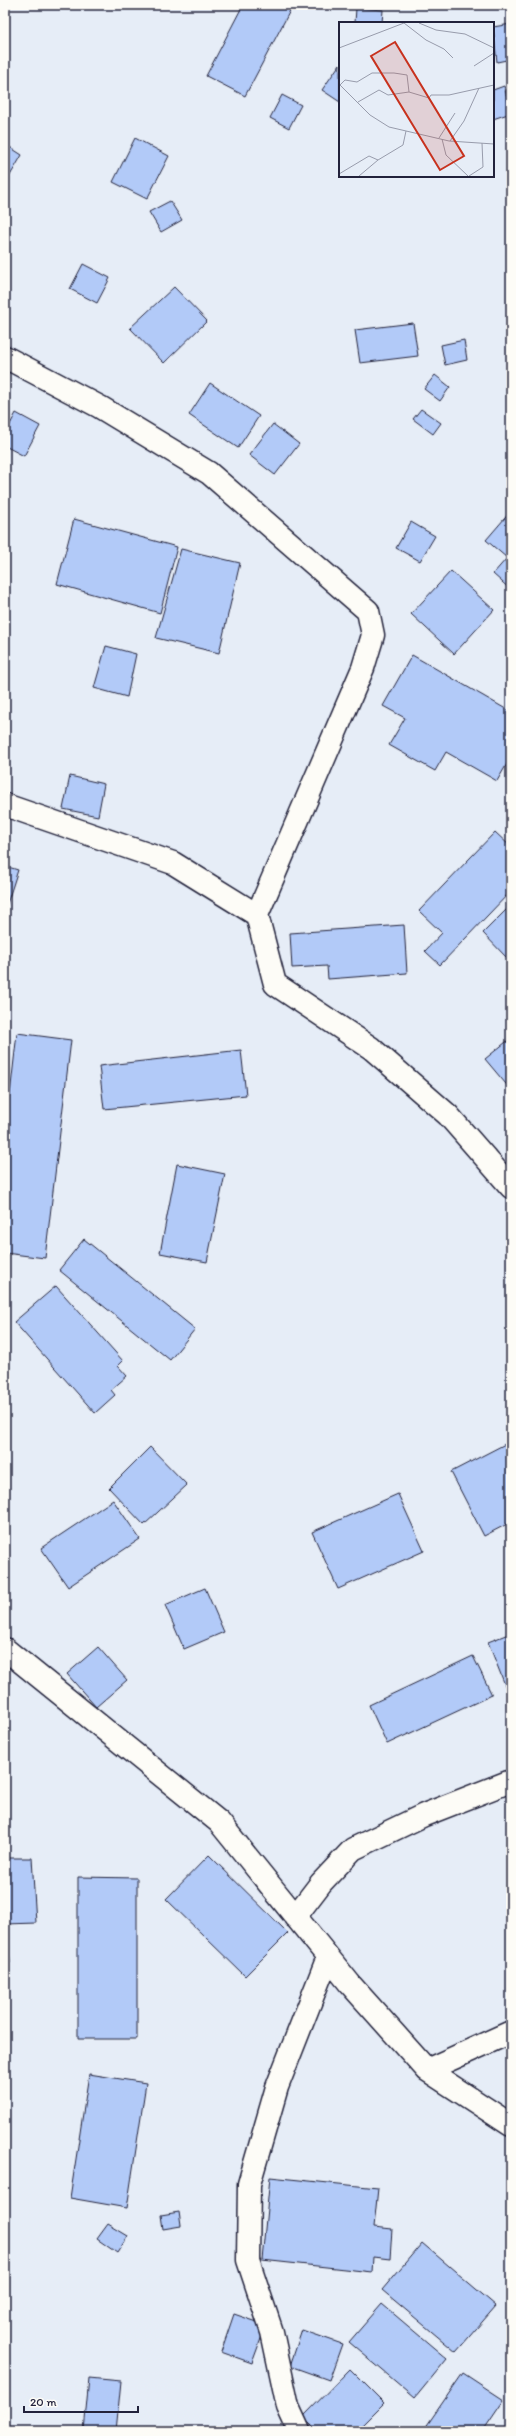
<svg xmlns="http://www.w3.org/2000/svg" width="516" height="2436" viewBox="0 0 516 2436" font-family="Itim,sans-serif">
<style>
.building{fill:#b2caf8;stroke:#22223b}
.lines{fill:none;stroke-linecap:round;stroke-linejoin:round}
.minor-casing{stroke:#22223b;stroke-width:25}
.minor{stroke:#fdfcf7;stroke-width:22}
.inset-road{fill:none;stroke:#989cac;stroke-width:1}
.view{fill:#c8321e;fill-opacity:0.15;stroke:#c8321e;stroke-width:2}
.inset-edge{fill:none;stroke:#22223b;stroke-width:2}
</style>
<rect width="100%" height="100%" fill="#e6edf7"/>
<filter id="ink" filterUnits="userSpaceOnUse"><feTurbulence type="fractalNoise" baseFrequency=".025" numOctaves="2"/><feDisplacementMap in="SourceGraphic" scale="8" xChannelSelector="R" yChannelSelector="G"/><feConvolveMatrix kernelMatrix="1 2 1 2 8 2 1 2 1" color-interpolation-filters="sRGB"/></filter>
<g filter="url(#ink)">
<path class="building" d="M243,5H293L245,96L206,76Z
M356,8L383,10L382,23H355Z
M511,24V59L497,62L493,27Z
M340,64V102L322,90Z
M504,86L511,113L493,119V90Z
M282,95L301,105L289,128L270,118Z
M135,138L169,156L147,199L113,182Z
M5,144L22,155L5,184Z
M170,201L182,220L161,232L149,212Z
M83,264L110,278L97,303L70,289Z
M174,287L207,321L164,363L130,328Z
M413,323L418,356L360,363L355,330Z
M464,340L467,360L445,365L441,345Z
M435,375L450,387L440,401L424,389Z
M210,383L259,416L238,448L189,415Z
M421,409L441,423L433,434L413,419Z
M16,413L40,426L24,456L5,446V434Z
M273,424L299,444L275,475L249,455Z
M511,511V590L493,574L507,558L486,540Z
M74,519L177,547L160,613L57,584Z
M411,522L435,536L420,561L396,548Z
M181,549L240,563L219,653L156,638Z
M451,571L494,610L454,654L411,614Z
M106,646L136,654L127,697L94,688Z
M412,655L511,712V757L497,781L446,752L435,771L389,745L405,718L383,706Z
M70,776L104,784L98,816L63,809Z
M495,832L511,847V891L440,965L425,951L442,933L419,911Z
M5,866L18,870L5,910Z
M511,905V954L507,958L483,933Z
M404,925L407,973L328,979L327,966L292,968L290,933Z
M17,1033L71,1040L45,1258L5,1253V1156L9,1124H5V1094L10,1095Z
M511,1038V1090L485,1059Z
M241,1050L246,1095L104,1109L99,1066Z
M177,1164L225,1174L207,1262L160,1253Z
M84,1239L195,1329L170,1360L59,1270Z
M56,1286L123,1361L118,1366L127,1376L111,1390L115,1395L95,1413L14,1322Z
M511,1441V1522L484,1536L451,1472Z
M150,1447L187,1485L144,1525L109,1488Z
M398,1494L424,1551L338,1589L312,1532Z
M113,1500L140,1539L68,1587L41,1548Z
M205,1588L224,1632L184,1649L165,1605Z
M511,1633V1689L507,1690L488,1642Z
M98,1647L127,1680L96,1707L67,1674Z
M473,1656L492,1695L387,1744L369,1705Z
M209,1855L288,1933L245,1976L166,1899Z
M5,1858H32L36,1923L5,1924Z
M78,1877L137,1878V2039H78Z
M5,1934H8L10,1963L5,1964Z
M89,2074L146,2083L127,2208L70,2198Z
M270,2177L378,2188L374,2227L392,2229L390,2259L373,2257L372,2272L262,2260Z
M179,2212L181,2226L163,2229L161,2215Z
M108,2224L128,2236L117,2253L97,2239Z
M422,2243L496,2306L456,2352L382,2290Z
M382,2304L447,2359L415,2398L349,2342Z
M234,2314L266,2325L252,2363L221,2352Z
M302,2330L342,2344L329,2380L290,2366Z
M350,2369L384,2403L356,2431H317L303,2417Z
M463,2373L504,2400L483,2431H423Z
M89,2378L121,2381L116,2431H84Z"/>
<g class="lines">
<g class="minor-casing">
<path id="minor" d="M5,357L100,407L209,473L368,611L373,635L363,668L257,915
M5,805L173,863L257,915L275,984L371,1048L448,1115L511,1187
M5,1649L219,1822L350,1984L427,2070L511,2125
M295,1917L321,1883L353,1849L424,1815L511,1781
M427,2070L511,2032
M299,2431L288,2407L272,2332L248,2260L249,2184L277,2087L328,1957"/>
</g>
<use href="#minor" class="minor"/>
</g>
</g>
<g transform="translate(339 22)">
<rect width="155" height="155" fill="#e6edf7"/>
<path class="inset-road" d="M80,1L97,8L126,12L155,26M0,26L65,1L87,18L105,27L114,36M135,44L155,31M0,62L31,93L50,105L110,119L155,122M1,63L6,58L18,60L33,51H55L68,53L70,70M19,80L40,68L49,73L70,70L90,76L92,73H110L155,63M100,116L116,91M103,117L107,133L129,154M111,119L125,99L140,66M0,152L30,134L39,138M20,154L39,138L64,123L67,109M130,154L144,145L143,121"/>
<path class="view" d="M56,20L125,134L101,148L32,34Z"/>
<rect width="155" height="155" class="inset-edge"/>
</g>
<rect width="516" height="2436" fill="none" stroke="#fdfcf7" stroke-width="20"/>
<rect x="10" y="10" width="496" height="2416" fill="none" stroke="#22223b" stroke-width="1.5" filter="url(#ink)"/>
<path d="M24 2406v6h114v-6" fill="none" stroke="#22223b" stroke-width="2"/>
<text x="30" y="2406" font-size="12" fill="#22223b" stroke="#fdfcf7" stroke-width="3" paint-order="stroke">20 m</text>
</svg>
